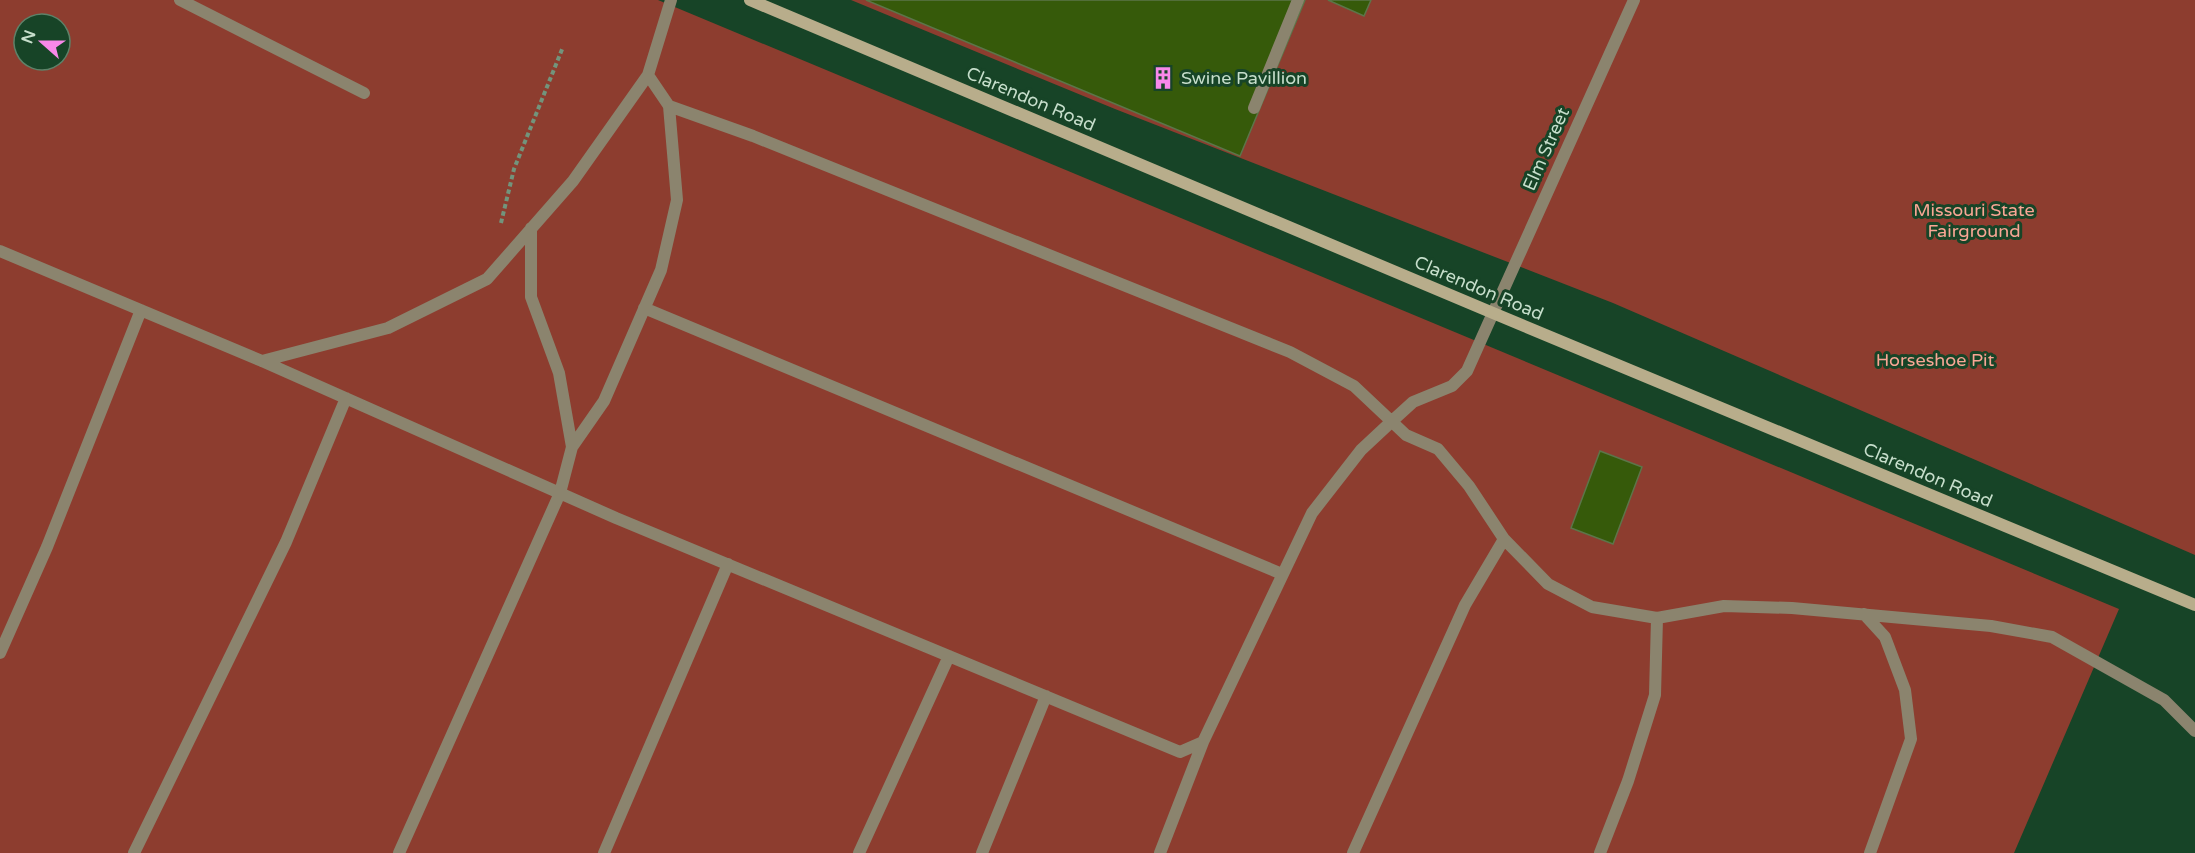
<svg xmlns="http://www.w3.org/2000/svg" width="2195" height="853" viewBox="0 0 2195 853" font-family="'Varela Round',sans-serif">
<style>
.green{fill:#8d3d2f;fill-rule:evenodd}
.building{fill:#365a0a;stroke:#5c7549;stroke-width:1.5}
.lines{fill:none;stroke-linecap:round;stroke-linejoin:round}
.path{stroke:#72947c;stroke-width:4;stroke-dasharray:4.5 3;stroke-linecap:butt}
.lane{stroke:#8b846e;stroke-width:12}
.street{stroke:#8b846e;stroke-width:12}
.secondary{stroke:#b8ad8b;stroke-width:12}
.labels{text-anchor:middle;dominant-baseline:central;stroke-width:6;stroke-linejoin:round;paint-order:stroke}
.poi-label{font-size:18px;fill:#c6decb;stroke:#174427;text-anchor:start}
.street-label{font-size:18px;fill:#c6decb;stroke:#174427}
.park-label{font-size:18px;fill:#f9a695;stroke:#174427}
</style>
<rect width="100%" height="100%" fill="#174427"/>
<path class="green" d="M0,0H658L2119,609L2014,853H0ZM24,24H60V60H24Z
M851,0H2195V555L1613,303L1115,109Z"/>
<path class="building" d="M866,0H1305L1240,156Z
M1328,0H1371L1364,16Z
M1600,451L1642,467L1613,544L1571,528Z"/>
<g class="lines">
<path class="path" d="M501,223L514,169L563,47"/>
<path class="lane" d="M180,0L364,93
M669,106L753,136L1290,352L1354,386L1406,435L1438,449L1469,486L1504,539L1548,584L1592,607L1657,618L1724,606L1792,608L1991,626L2052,637L2164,700L2195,731
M1254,108L1298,0
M0,251L262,361L616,518L1180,752L1203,742L1312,513L1361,450L1391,422L1413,402L1452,386L1467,371L1493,313
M644,308L1282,574
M262,361L388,328L487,279L573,181L648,75L671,0
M572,447L604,401L661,270L677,200L669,106L648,75
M1864,614L1885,637L1905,690L1911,739L1870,853
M0,653L47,547L141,310
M134,853L286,542L346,398
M399,853L560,493L572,447L559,373L531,297V228
M604,853L728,564
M859,853L949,656
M982,853L1046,696
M1160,853L1203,742
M1353,853L1465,605L1504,539
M1600,853L1628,781L1655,695L1657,618"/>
<path class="street" d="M1493,313L1634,0"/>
<path class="secondary" d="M750,0L1493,313L2195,605"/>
</g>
<defs>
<g id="building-bare" transform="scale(1.8)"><path d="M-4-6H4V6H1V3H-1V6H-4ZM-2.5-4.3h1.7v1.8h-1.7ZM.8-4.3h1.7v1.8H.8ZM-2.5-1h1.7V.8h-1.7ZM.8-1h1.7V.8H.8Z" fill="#f888e9" stroke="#174427" stroke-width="2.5" paint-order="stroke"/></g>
</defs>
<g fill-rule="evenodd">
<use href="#building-bare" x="1163" y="78"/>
</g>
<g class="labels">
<g class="poi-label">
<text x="1181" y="78">Swine Pavillion</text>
</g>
<g class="street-label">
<text transform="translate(1031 99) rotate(23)">Clarendon Road</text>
<text transform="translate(1546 149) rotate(-66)">Elm Street</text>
<text transform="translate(1479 288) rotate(23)">Clarendon Road</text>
<text transform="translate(1928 475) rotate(23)">Clarendon Road</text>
</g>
<g class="park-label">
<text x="1974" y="210">Missouri State<tspan x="1974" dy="21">Fairground</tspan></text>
<text x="1935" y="360">Horseshoe Pit</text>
</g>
</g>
<g transform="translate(42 42) rotate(291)"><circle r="28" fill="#174427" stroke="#5d8269" stroke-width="1.5"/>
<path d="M0-4.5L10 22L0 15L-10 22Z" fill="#f888e9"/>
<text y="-9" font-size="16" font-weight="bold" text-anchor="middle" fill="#c6decb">N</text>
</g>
</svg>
